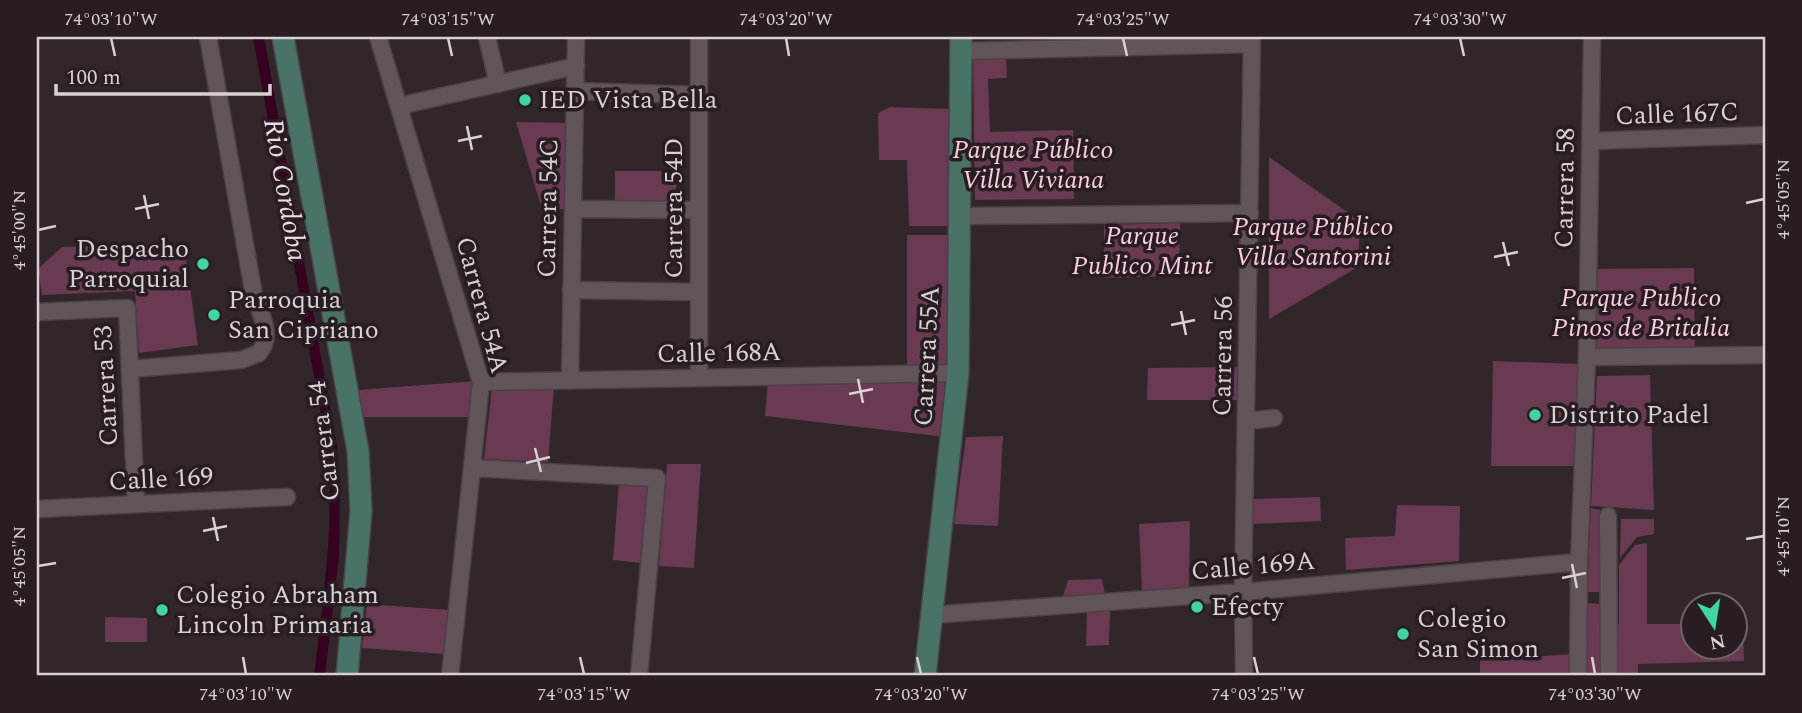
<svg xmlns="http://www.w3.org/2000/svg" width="1802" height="713" viewBox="0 0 1802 713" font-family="Spectral,serif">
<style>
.green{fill:#693a51}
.water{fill:#360020}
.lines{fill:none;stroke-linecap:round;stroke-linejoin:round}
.street-casing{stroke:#4b4246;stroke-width:19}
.secondary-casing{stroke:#4b4246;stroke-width:24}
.street{stroke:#61555a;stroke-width:16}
.secondary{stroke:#497368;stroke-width:21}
.ticks{fill:none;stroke:#d8d0d3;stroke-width:2.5}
.poi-dot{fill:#40d4a1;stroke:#271d22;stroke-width:2.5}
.labels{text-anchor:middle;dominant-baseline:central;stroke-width:7;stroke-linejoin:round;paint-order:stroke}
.poi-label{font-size:26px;fill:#d8d0d3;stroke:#271d22;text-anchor:start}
.street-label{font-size:26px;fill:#d8d0d3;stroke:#271d22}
.park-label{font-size:26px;font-style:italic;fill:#fbcce1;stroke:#271d22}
.water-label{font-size:28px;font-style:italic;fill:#f1d9e3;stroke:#271d22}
.neatline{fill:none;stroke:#d8d0d3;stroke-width:2.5}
.ticks-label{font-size:18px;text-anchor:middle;fill:#d8d0d3}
</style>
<rect width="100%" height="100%" fill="#31272b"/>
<path class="green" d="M1006,56L1007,78L988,79L990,132L1073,130L1074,199L975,200L973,57Z
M890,107L950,109L948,226H909L907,160H879L878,113Z
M516,122L569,123L566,209L542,210Z
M1269,157L1360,221L1358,267L1269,319Z
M615,171H676V201H615Z
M1180,223L1179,276L1104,278V225Z
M907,235H951L950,365L907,368Z
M165,243L185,251L198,345L139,353L135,291L42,295L38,269L62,247Z
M1694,268L1695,357H1587L1588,269Z
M1493,361L1579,364L1577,466H1491Z
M1241,367V400H1147L1148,368Z
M1650,375L1654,510L1591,506L1597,376Z
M951,377L946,437L765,416L768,381Z
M476,381L469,417H362L357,390Z
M554,386L548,462L484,459L492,388Z
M1003,436L998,526L954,524L966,437Z
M667,464H701L694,568L659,566Z
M619,481L649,483L642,563L613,560Z
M1320,497L1321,521L1253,524L1252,499Z
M1397,505L1460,506L1459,561L1346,570L1345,538L1395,536Z
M1591,508L1600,510L1603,535L1601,592H1587Z
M1621,519H1654V534L1637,537L1620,558Z
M1190,521L1189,589L1142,591L1139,524Z
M1647,543V624H1693L1694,646H1736V624L1743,623L1744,661L1638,664V676H1610L1608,624H1619V565L1635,545Z
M1102,579L1105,594L1063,596L1068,580Z
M1585,603L1603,604L1605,676H1584Z
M367,604L449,610L444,654L362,648Z
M1110,610L1109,645L1086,646L1087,611Z
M105,617L147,618V642H105Z
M1574,654L1573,676H1480V660Z"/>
<path class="water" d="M253,37H264L337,446L340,482L339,555L325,676H314C323,600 335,524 327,448Z"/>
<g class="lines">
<g class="street-casing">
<path id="street" d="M378,37L481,382L450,676
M487,37L498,84
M699,37V378
M961,51L1252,44
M575,91L699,95
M399,106L576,66
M1590,141L1765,135
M573,209L699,210
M959,216L1250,213
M571,290L699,292
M37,312L127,308L136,504
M1587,357L1765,355
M130,369L241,360L259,353C274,335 260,314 254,295L208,37
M570,381L576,37
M481,382L958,373
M1246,421L1274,418
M472,468L657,478L639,676
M37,509L287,497
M1608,516L1609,676
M931,615L1243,592L1579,562
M1244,676L1243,592L1252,37
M1578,676L1579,562L1587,357L1592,37"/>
</g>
<g class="secondary-casing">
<path id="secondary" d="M283,37L358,451L361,511L347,676
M925,676L958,373L961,37"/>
</g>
<use href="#street" class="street"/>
<use href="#secondary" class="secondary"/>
</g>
<path class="ticks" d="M111,38L115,56M448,38L452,56M786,38L789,56M1123,38L1127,56M1460,38L1464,56M467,126L472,150M458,141L482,136M144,195L149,219M1746,203L1764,199M135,209L159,204M38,230L56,226M1503,242L1509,266M1494,257L1518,252M1181,311L1186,335M1171,325L1195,320M858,379L863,403M849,394L873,389M535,448L541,472M526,463L550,457M213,517L218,541M203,531L227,526M1746,539L1764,536M1572,564L1577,588M38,566L56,563M1562,578L1586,573M243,657L246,674M580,657L584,674M917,657L921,674M1254,657L1258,674M1592,657L1595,674"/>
<g class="poi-dot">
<circle cx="525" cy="100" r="7"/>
<circle cx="203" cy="264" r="7"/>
<circle cx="214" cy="315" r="7"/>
<circle cx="1535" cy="415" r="7"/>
<circle cx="1197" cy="607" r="7"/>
<circle cx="162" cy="610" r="7"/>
<circle cx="1403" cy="634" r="7"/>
</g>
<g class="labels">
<g class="poi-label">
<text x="539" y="100">IED Vista Bella</text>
<text x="189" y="249" text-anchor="end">Despacho<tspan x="189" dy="30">Parroquial</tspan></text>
<text x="228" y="300">Parroquia<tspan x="228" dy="30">San Cipriano</tspan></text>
<text x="1549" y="415">Distrito Padel</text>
<text x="176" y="595">Colegio Abraham<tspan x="176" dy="30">Lincoln Primaria</tspan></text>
<text x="1211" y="607">Efecty</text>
<text x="1417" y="619">Colegio<tspan x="1417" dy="30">San Simon</tspan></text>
</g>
<g class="street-label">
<text transform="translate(1677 114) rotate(-2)">Calle 167C</text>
<text transform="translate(1565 188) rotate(-89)">Carrera 58</text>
<text transform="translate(548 208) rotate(-89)">Carrera 54C</text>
<text transform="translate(674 208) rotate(-90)">Carrera 54D</text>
<text transform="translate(482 305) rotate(75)">Carrera 54A</text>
<text transform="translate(719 353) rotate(-1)">Calle 168A</text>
<text transform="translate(927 356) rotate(-87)">Carrera 55A</text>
<text transform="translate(1223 356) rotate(-89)">Carrera 56</text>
<text transform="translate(106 386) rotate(-93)">Carrera 53</text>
<text transform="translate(324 441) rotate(-97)">Carrera 54</text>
<text transform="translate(161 479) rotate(-3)">Calle 169</text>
<text transform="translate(1253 566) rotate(-5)">Calle 169A</text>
</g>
<g class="park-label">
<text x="1033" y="150">Parque Público<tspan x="1033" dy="30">Villa Viviana</tspan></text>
<text x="1313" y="227">Parque Público<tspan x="1313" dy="30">Villa Santorini</tspan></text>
<text x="1142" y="236">Parque<tspan x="1142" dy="30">Publico Mint</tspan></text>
<text x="1641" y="298">Parque Publico<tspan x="1641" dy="30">Pinos de Britalia</tspan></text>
</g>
<g class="water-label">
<text transform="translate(285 190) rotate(80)">Rio Cordoba</text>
</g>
</g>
<rect width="1802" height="713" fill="none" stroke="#271d22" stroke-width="77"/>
<g transform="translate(1714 626) rotate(168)"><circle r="33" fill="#271d22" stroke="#6e6569" stroke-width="2"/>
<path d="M0-5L12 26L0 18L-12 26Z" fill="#40d4a1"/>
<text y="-10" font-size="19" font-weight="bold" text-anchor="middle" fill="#d8d0d3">N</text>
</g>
<path d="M56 84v10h214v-10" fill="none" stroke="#d8d0d3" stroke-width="3.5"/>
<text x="66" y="84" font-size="21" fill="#d8d0d3" stroke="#271d22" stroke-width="5" paint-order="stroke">100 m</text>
<rect x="38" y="38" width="1726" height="636" class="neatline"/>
<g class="ticks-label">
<text x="111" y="25">74°03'10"W</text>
<text x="448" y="25">74°03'15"W</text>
<text x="786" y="25">74°03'20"W</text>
<text x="1123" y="25">74°03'25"W</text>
<text x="1460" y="25">74°03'30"W</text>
<text transform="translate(1783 199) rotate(-90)" y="6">4°45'05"N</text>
<text transform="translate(19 230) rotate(-90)" y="6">4°45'00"N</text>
<text transform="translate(1783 536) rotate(-90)" y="6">4°45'10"N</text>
<text transform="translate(19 566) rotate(-90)" y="6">4°45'05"N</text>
<text x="246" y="700">74°03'10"W</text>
<text x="584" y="700">74°03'15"W</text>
<text x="921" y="700">74°03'20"W</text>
<text x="1258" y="700">74°03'25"W</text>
<text x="1595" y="700">74°03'30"W</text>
</g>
</svg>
